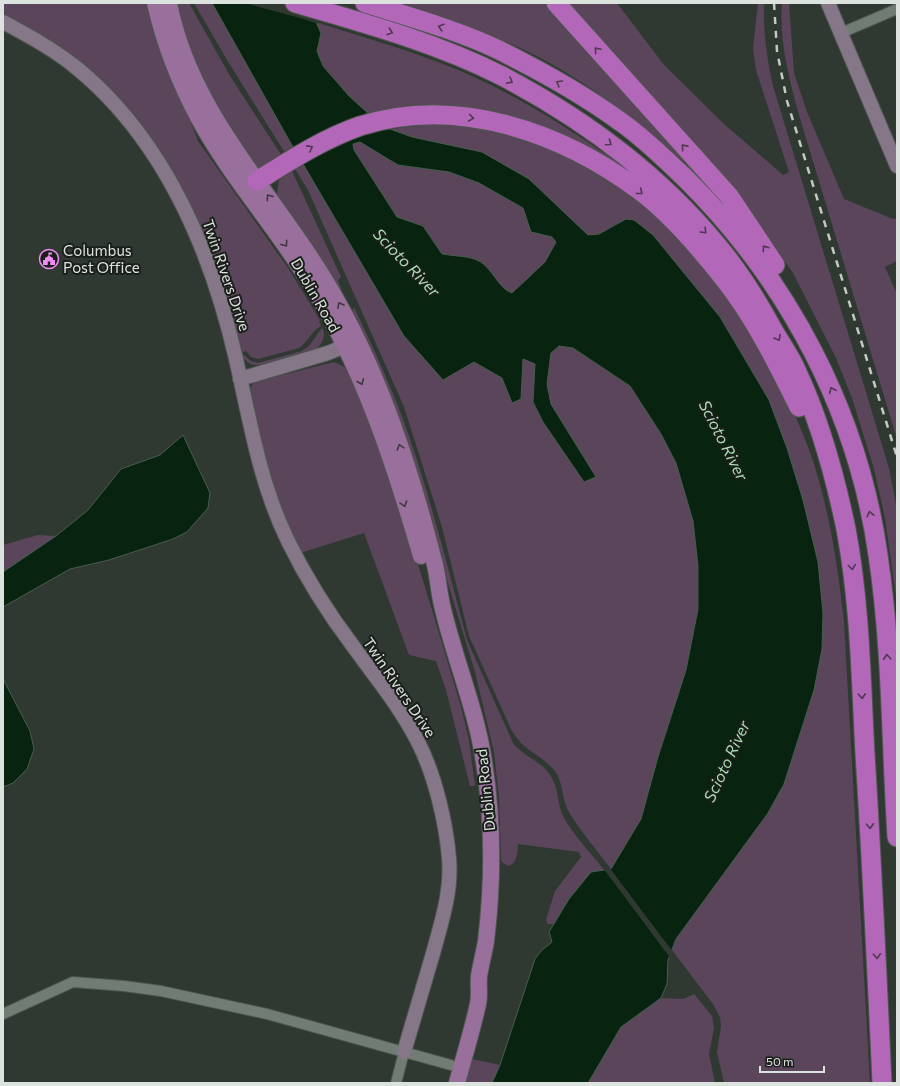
<svg xmlns="http://www.w3.org/2000/svg" width="900" height="1086" viewBox="0 0 900 1086" font-family="Commissioner,sans-serif">
<style>
.green{fill:#5a455b}
.water{fill:#082410;stroke:#485d4e;fill-rule:evenodd}
.pier{fill:#303931}
.lines{fill:none;stroke-linecap:round;stroke-linejoin:round}
.street-casing{stroke:#4e5650;stroke-width:12}
.secondary-casing{stroke:#4e5650;stroke-width:16}
.primary-casing{stroke:#4e5650;stroke-width:18}
.highway-casing{stroke:#4e5650;stroke-width:21}
.street{stroke:#717d73;stroke-width:10}
.secondary{stroke:#857688;stroke-width:14}
.primary{stroke:#99709c;stroke-width:16}
.highway{stroke:#b367b8;stroke-width:19}
.rail{stroke:#c3c9c4;stroke-width:2.5;stroke-dasharray:7 7;stroke-linecap:butt}
.oneway{stroke:#503852}
.oneway2{stroke:#413742}
.labels{text-anchor:middle;dominant-baseline:central;stroke-width:4;stroke-linejoin:round;paint-order:stroke}
.poi-label{font-size:15px;fill:#dce2dd;stroke:#1b1f1b;text-anchor:start}
.street-label{font-size:15px;fill:#dce2dd;stroke:#1b1f1b}
.water-label{font-size:16px;font-style:italic;fill:#a7dcb0;stroke:#1b1f1b}
</style>
<rect width="100%" height="100%" fill="#303931"/>
<path class="green" d="M3,3H147L150,15L198,141L288,268L320,320L319,321L321,326C311,331 308,342 299,348L258,359L251,357L246,351L240,353L214,266L130,113L3,16Z
M176,3H189L230,76L282,156L261,169L256,167L216,108L190,53Z
M194,3H212L289,140L339,224L443,380L474,362L502,378L512,402L521,399L523,359L535,364L533,402L543,422L584,481L596,477L551,404L547,384L551,353L559,346L573,348L630,386L661,434L676,463L693,521L698,566V609L686,670L658,757L641,819L611,869C597,850 581,832 569,812C561,799 564,783 555,771C540,753 523,752 511,729L469,636L442,527L404,407L308,190L227,60Z
M401,3H547L693,170C637,120 579,73 509,43C474,27 437,15 401,3Z
M567,3H617L664,65L724,124L783,175L789,172L756,70L753,49L758,3H764C763,32 767,58 773,86L889,468L897,510V604L885,518L874,469L852,398L836,358L793,273L744,202Z
M782,3H789L794,73L807,112L844,199L893,219L897,218V261L885,267L897,294V439L799,115C789,78 779,41 782,3Z
M316,22C365,38 416,52 463,72C518,96 568,128 617,162L615,165L554,133L370,115L349,96L323,66L317,51L321,33Z
M441,123C506,124 573,152 626,190C653,210 677,236 698,261C747,320 788,388 813,461C830,514 838,567 844,622L870,1083H724L717,1052L721,1026L720,1017L713,1004L672,950L676,939L768,813L769,400L720,317L653,235L634,220L616,224L599,234L588,235L565,215L412,137L390,129Z
M360,142L398,165L449,172L479,183L523,208L531,232L552,237L556,242L545,262L512,293C498,288 493,269 479,261C470,256 453,256 442,254L423,226L397,217L354,150L353,144Z
M292,171L341,277L338,280L348,308L302,231L277,194L279,180Z
M354,307C374,350 394,392 409,436C432,503 449,572 467,640L513,743C523,756 541,761 550,775C559,787 557,803 563,816C573,835 591,853 604,870L591,872L569,899L554,924H548L546,920L555,891L581,857L579,852L518,844C517,853 518,862 509,866L503,863L501,860L499,797L494,752L475,672L411,462L352,312Z
M322,328C327,335 322,345 315,350C307,354 264,366 255,365C249,365 246,360 242,357L244,355L251,361L258,363L302,351L309,346Z
M334,362L347,368C394,477 427,593 461,707L469,740L475,786H470L446,690L436,661L409,655L364,533L300,553L282,514L270,479L249,390L254,382Z
M38,535L56,536L3,572V545Z
M694,994L712,1016L714,1028L709,1054L715,1083H588L621,1027L631,1019L661,998L683,999Z
M472,1059L500,1065L492,1083H466Z"/>
<path class="water" d="M212,3H307L321,33L317,51L323,66L349,96L370,115L390,129L412,137L482,152L529,179L588,235L599,234L626,219L634,220L653,235L720,317L769,400L787,448L803,500L818,562L823,613L822,649L814,690L784,784L768,813L676,939L668,960L667,984L661,998L621,1027L588,1083H492L500,1065L535,959L541,951L552,942L549,932L569,899L591,872L611,869L641,819L658,757L686,670L698,609V566L693,521L676,463L661,434L630,386L573,348L559,346L551,353L547,384L551,404L596,477L584,482L543,422L533,402L535,364L523,359L521,399L512,403L502,378L474,362L443,380L404,336L289,140ZM360,142L398,165L449,172L479,183L523,208L531,232L552,237L556,242L545,262L512,293C498,288 493,269 479,261C470,256 453,256 442,254L423,226L397,217L354,150L353,144Z
M183,435L210,493L208,508L187,532L173,539L109,560L70,569L3,607V572L56,536L88,510L121,469L160,455Z
M3,679L30,731L34,749L27,769L13,783L3,787Z"/>
<path class="pier" d="M245,3H309L319,24L300,18Z
M609,867L673,952L671,959L603,868Z"/>
<g class="lines">
<g class="street-casing">
<path id="street" d="M841,33L897,9
M3,1014L73,982L124,986L161,991L267,1014L404,1052
M396,1083L404,1052L451,1065"/>
</g>
<g class="secondary-casing">
<path id="secondary" d="M828,3L897,166
M3,22C29,36 55,50 78,69C166,142 211,251 236,359C250,421 260,484 288,541C306,578 328,613 353,646C376,678 402,709 419,744C435,776 446,822 449,858C452,890 442,920 434,950C424,984 414,1018 404,1052
M240,379L328,353L354,342"/>
</g>
<g class="primary-casing">
<path id="primary" d="M155,3C164,43 179,82 199,119C231,178 277,228 312,286C363,368 394,463 421,556
M169,3C191,118 281,200 336,299C382,380 412,474 435,565C438,578 439,592 442,605C454,658 476,708 484,762C493,820 493,883 486,941C484,953 481,964 479,976C478,985 480,995 478,1004C472,1031 464,1057 457,1083"/>
</g>
<g class="highway-casing">
<path id="highway" d="M295,3C364,23 437,43 502,76C582,118 658,174 716,244C738,270 757,300 773,330C781,344 791,357 797,372C820,421 835,476 846,529C860,603 861,679 865,754C872,864 877,973 882,1083
M365,3C410,17 457,30 499,50C541,71 583,94 621,122C644,138 665,159 686,179C788,280 858,412 878,555C892,648 891,743 897,837
M556,3L729,196L775,265
M257,181C291,160 323,139 360,126C456,95 561,132 639,190C671,214 700,248 725,280C755,318 777,363 799,407"/>
</g>
<use href="#street" class="street"/>
<use href="#secondary" class="secondary"/>
<use href="#primary" class="primary"/>
<use href="#highway" class="highway"/>
<path class="rail" d="M774,3L777,51L787,101L897,457"/>
</g>
<defs><path id="oneway-chevron" d="M-2-3.5L2.5 0L-2 3.5" fill="none" stroke-width="1.6" stroke-linecap="round" stroke-linejoin="round"/></defs>
<g class="oneway">
<use href="#oneway-chevron" transform="translate(441 27) rotate(-162)"/>
<use href="#oneway-chevron" transform="translate(390 32) rotate(19)"/>
<use href="#oneway-chevron" transform="translate(597 50) rotate(-131)"/>
<use href="#oneway-chevron" transform="translate(510 81) rotate(29)"/>
<use href="#oneway-chevron" transform="translate(559 83) rotate(-149)"/>
<use href="#oneway-chevron" transform="translate(471 118) rotate(9)"/>
<use href="#oneway-chevron" transform="translate(609 143) rotate(35)"/>
<use href="#oneway-chevron" transform="translate(684 147) rotate(-132)"/>
<use href="#oneway-chevron" transform="translate(310 148) rotate(-28)"/>
<use href="#oneway-chevron" transform="translate(640 192) rotate(39)"/>
<use href="#oneway-chevron" transform="translate(704 231) rotate(46)"/>
<use href="#oneway-chevron" transform="translate(765 248) rotate(-124)"/>
<use href="#oneway-chevron" transform="translate(778 338) rotate(60)"/>
<use href="#oneway-chevron" transform="translate(832 390) rotate(-115)"/>
<use href="#oneway-chevron" transform="translate(870 514) rotate(-103)"/>
<use href="#oneway-chevron" transform="translate(852 567) rotate(82)"/>
<use href="#oneway-chevron" transform="translate(887 657) rotate(-93)"/>
<use href="#oneway-chevron" transform="translate(862 696) rotate(87)"/>
<use href="#oneway-chevron" transform="translate(870 826) rotate(87)"/>
<use href="#oneway-chevron" transform="translate(877 956) rotate(87)"/>
</g>
<g class="oneway2">
<use href="#oneway-chevron" transform="translate(269 197) rotate(-126)"/>
<use href="#oneway-chevron" transform="translate(285 244) rotate(54)"/>
<use href="#oneway-chevron" transform="translate(340 305) rotate(-119)"/>
<use href="#oneway-chevron" transform="translate(361 382) rotate(67)"/>
<use href="#oneway-chevron" transform="translate(400 447) rotate(-107)"/>
<use href="#oneway-chevron" transform="translate(404 504) rotate(72)"/>
</g>
<defs>
<g id="civic-ring" transform="scale(1)"><circle r="9.5" fill="#1b1f1b" stroke="#f08bf6" stroke-width="1.5"/><path d="M-.6-6.5H3V-4.5H.6V-3L4-1V1h2V6H-6V1h2V-1L-.6-3ZM-1.2 2.5V6h2.4V2.5Z" fill="#f08bf6"/></g>
</defs>
<g fill-rule="evenodd">
<use href="#civic-ring" x="49" y="259"/>
</g>
<g class="labels">
<g class="poi-label">
<text x="63" y="250">Columbus<tspan x="63" dy="17">Post Office</tspan></text>
</g>
<g class="street-label">
<text transform="translate(227 275) rotate(71)">Twin Rivers Drive</text>
<text transform="translate(316 295) rotate(60)">Dublin Road</text>
<text transform="translate(400 687) rotate(56)">Twin Rivers Drive</text>
<text transform="translate(485 790) rotate(-96)">Dublin Road</text>
</g>
<g class="water-label">
<text transform="translate(407 262) rotate(46)">Scioto River</text>
<text transform="translate(724 440) rotate(63)">Scioto River</text>
<text transform="translate(726 761) rotate(-65)">Scioto River</text>
</g>
</g>
<rect width="900" height="1086" fill="none" stroke="#dce2dd" stroke-width="8"/>
<path d="M760 1066v6h64v-6" fill="none" stroke="#dce2dd" stroke-width="2"/>
<text x="766" y="1066" font-size="12" fill="#dce2dd" stroke="#1b1f1b" stroke-width="3" paint-order="stroke">50 m</text>
</svg>
